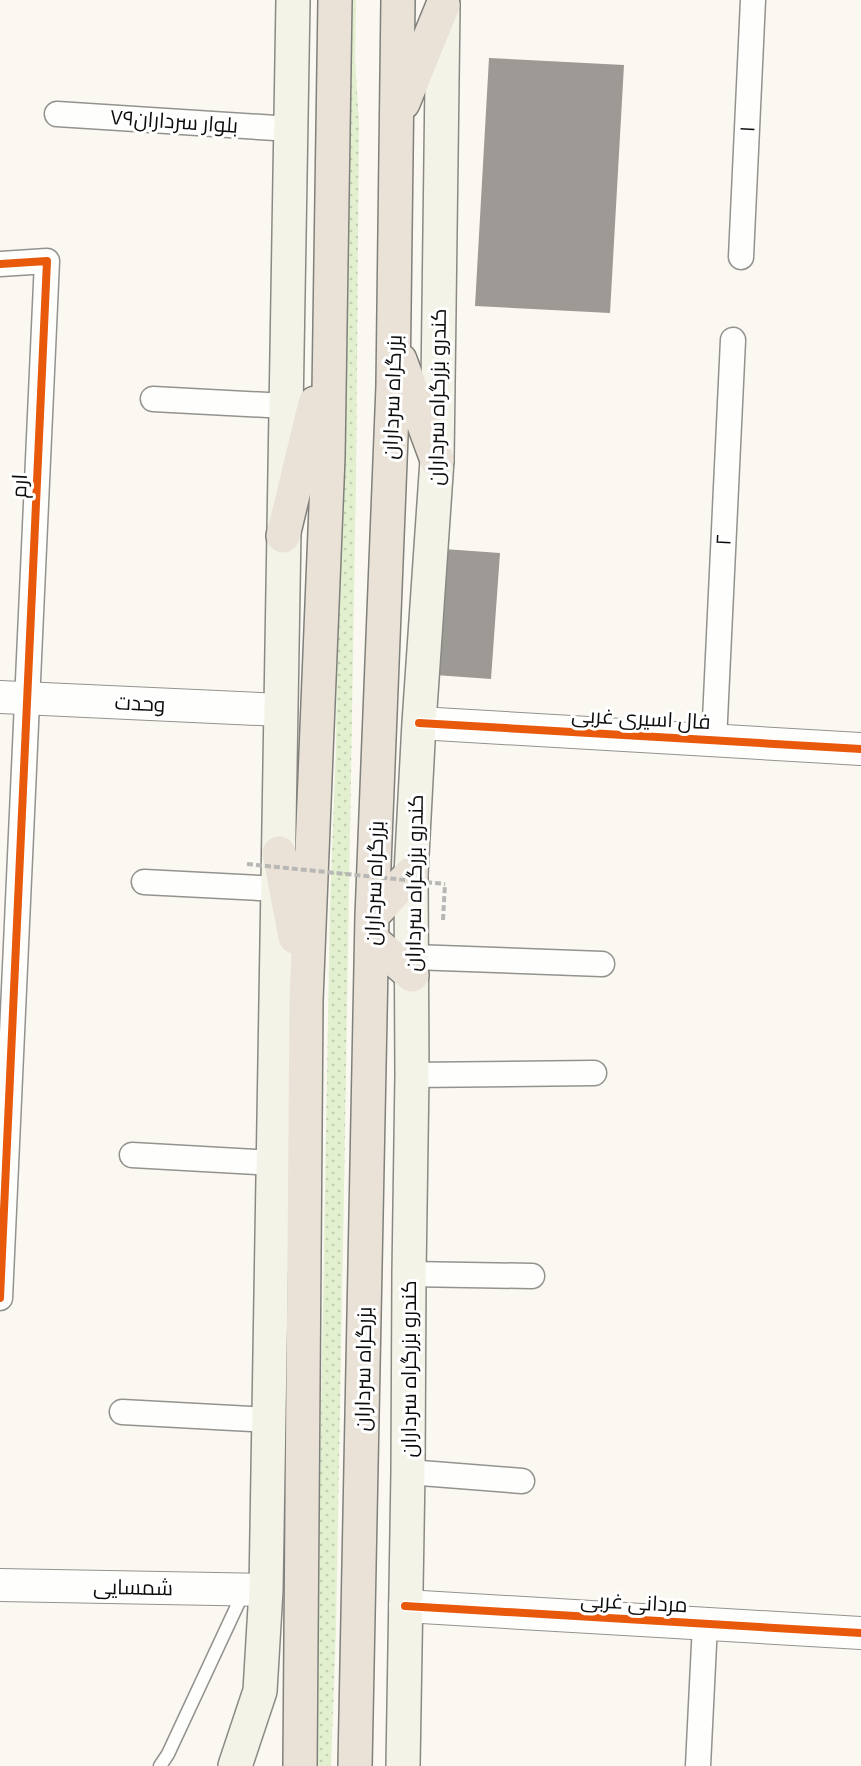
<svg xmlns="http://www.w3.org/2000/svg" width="861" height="1766" viewBox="0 0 861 1766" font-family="'Zilla Slab',Cairo,serif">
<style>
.grass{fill:url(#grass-dots)}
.building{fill:#9d9a96}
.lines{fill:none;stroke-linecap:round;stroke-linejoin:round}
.service-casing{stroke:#93928f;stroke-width:15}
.minor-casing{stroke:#93928f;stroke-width:27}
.tertiary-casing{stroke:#93928f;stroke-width:34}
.secondary-casing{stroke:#8a8985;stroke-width:36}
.trunk-casing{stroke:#80807c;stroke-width:36}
.path{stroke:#b7b7b5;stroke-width:4;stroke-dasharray:6 3;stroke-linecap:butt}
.service{stroke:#fefefd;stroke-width:12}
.minor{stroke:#fefefd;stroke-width:24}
.tertiary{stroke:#fefefd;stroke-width:32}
.secondary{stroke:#f4f3e8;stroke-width:33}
.trunk{stroke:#eae2d6;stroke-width:33}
.path-bridge{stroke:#b7b7b5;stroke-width:4;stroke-dasharray:6 3;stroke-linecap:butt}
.cycleway-casing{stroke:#fff;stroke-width:11}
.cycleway{stroke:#e8590c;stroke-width:8}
.labels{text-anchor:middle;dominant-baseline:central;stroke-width:6;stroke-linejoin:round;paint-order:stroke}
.street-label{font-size:21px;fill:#0c0c0c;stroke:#fff}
</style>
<defs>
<pattern id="grass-dots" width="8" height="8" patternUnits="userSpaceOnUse" patternTransform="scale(1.5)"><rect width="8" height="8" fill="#e2f0cf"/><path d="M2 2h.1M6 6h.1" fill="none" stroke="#c1cdb1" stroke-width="1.8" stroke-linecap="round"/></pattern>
</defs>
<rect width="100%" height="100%" fill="#faf8f0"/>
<path class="grass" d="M345,0H356L355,59L359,124L356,476L345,1129L336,1628L331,1766H315L330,907L336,748Z"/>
<path class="building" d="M489,58L624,65L610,313L475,306Z
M444,549L500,553L491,679L435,675Z"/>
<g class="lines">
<g class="service-casing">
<path id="service" d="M160,1766L168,1754L244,1591"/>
</g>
<g class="minor-casing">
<path id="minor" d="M57,114L291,129
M741,257L753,0
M0,264L47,261L0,1298
M153,399L286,406
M714,741L733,340
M144,882L279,889
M413,957L602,964
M412,1075L594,1073
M132,1155L274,1163
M409,1274L532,1276
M122,1412L269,1420
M408,1472L522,1481
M698,1766L705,1624"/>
</g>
<g class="tertiary-casing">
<path id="tertiary" d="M0,697L280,710
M419,723L861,749
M0,1585L266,1590
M405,1606L861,1633"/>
</g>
<g class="secondary-casing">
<path id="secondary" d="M235,1766L260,1691L266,1590L293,0
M403,1766L408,1472L409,1274L412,1075L411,874L419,723L437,460L443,5"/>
</g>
<g class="trunk-casing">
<path id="trunk" d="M403,103L443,5
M400,360L437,460
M283,536L315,403
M279,853L295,937
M372,916L411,874
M372,940L412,975
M300,1766L306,1000L328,457L335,0
M355,1766L372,916L393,386L398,0"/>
</g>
<path class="path" d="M443,920L445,884"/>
<use href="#service" class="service"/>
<use href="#minor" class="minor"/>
<use href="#tertiary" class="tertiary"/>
<use href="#secondary" class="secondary"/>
<use href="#trunk" class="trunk"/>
<path class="path-bridge" d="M247,864L445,884"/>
<g class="cycleway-casing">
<path id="cycleway" d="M0,264L47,261L0,1298
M419,723L861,749
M405,1606L861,1633"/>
</g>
<use href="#cycleway" class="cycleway"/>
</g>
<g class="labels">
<g class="street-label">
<text transform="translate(174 121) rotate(4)">بلوار سرداران۷۹</text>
<text transform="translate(747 129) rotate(-87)">۱</text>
<text transform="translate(392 397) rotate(-88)">بزرگراه سرداران</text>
<text transform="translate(437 397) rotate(-89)">کندرو بزرگراه سرداران</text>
<text transform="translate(19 486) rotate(-87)">ارم</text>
<text transform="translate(723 540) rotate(-87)">۲</text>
<text transform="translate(140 703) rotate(3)">وحدت</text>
<text transform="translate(641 718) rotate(3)">فال اسیری غربی</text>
<text transform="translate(374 883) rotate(-88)">بزرگراه سرداران</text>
<text transform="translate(414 883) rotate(-89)">کندرو بزرگراه سرداران</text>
<text transform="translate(363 1369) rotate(-89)">بزرگراه سرداران</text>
<text transform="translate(408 1369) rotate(-90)">کندرو بزرگراه سرداران</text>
<text transform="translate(133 1587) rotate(1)">شمسایی</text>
<text transform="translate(634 1602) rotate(3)">مردانی غربی</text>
</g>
</g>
</svg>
